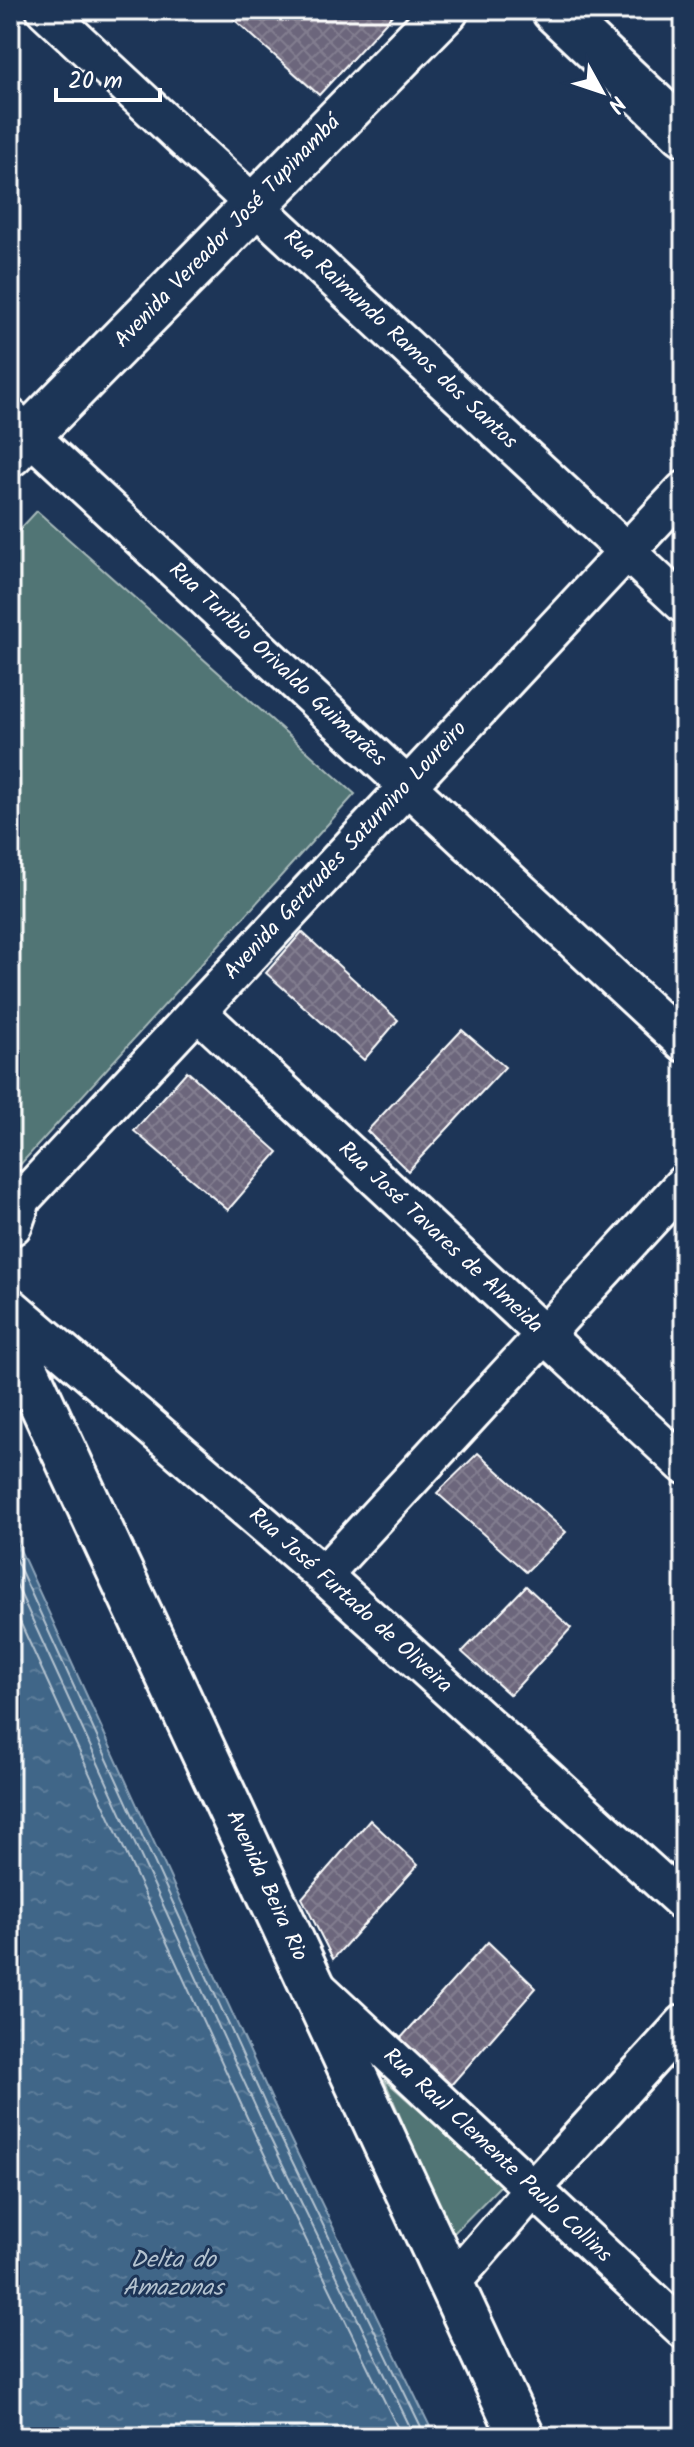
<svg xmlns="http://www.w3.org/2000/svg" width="694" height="2447" viewBox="0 0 694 2447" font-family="Kalam,sans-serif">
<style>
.park{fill:#517475;stroke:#a8baba;stroke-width:2}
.water{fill:url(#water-ripples);stroke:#8ca3b8;stroke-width:2}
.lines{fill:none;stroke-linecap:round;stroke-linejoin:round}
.shore{stroke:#b3c2cf;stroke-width:2}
.building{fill:url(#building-cross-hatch);stroke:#fff;stroke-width:2}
.street-casing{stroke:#fff;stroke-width:42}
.secondary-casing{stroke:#fff;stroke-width:50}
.street{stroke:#1d3557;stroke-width:36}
.secondary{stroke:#1d3557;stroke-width:44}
.labels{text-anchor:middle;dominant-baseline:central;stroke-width:6;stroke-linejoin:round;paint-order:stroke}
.street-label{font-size:22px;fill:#fff;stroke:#1d3557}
.water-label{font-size:24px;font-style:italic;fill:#b3c2cf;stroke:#1d3557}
</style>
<defs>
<pattern id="water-ripples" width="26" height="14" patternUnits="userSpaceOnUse" patternTransform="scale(2)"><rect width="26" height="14" fill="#406688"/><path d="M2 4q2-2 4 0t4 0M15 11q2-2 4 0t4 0" fill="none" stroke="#5d7d9a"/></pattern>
<pattern id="building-cross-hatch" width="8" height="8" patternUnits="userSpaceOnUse" patternTransform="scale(2)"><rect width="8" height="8" fill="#6c667b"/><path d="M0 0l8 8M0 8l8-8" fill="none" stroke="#827d8f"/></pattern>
</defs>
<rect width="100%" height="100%" fill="#1d3557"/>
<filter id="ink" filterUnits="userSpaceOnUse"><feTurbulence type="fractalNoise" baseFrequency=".0125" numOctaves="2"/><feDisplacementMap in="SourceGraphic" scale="16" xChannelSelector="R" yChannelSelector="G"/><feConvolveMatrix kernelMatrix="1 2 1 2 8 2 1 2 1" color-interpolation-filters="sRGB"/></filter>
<g filter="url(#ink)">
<path class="park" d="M37,511L355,794L10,1176V540Z
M384,2079L502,2184L451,2236Z"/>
<path class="water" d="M10,1528L284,2126L435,2437H10Z"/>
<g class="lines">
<path class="shore" d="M10,1547L277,2130L426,2437
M10,1571L268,2134L415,2437
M10,1600L257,2139L402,2437"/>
</g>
<path class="building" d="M233,10H397L319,95L228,14Z
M302,932L398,1020L364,1060L266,973Z
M462,1030L505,1067L408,1171L367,1131Z
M187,1071L278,1152L228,1210L134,1131Z
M478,1453L566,1532L526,1572L437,1493Z
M526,1586L571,1628L510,1695L462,1652Z
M370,1820L418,1865L333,1959L302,1898Z
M488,1942L536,1988L451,2085L400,2039Z"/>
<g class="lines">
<g class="street-casing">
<path id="street" d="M45,10L684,605
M10,417L684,1043
M197,1011L684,1465
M10,1212L684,490
M10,1306L323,1575L684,1903
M323,1575L684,1183
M317,1987L684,2330
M451,2284L533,2189L684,2023"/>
</g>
<g class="secondary-casing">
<path id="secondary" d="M554,10L684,133
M10,454L446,10
M10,1192L16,1206L10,1223
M10,1335L522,2437"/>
</g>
<use href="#street" class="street"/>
<use href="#secondary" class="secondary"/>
</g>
</g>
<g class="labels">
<g class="street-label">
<text transform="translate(228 232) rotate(-46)">Avenida Vereador José Tupinambá</text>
<text transform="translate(400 340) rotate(43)">Rua Raimundo Ramos dos Santos</text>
<text transform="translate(277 665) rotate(43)">Rua Turibio Orivaldo Guimarães</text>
<text transform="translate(346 851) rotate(-47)">Avenida Gertrudes Saturnino Loureiro</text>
<text transform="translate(440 1238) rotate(43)">Rua José Tavares de Almeida</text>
<text transform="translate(350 1601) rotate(42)">Rua José Furtado de Oliveira</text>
<text transform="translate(266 1886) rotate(65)">Avenida Beira Rio</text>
<text transform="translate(497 2156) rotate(43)">Rua Raul Clemente Paulo Collins</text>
</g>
<g class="water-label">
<text x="173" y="2260">Delta do<tspan x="173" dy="28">Amazonas</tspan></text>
</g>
</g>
<rect width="694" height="2447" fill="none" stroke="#1d3557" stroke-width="40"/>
<rect x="20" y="20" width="654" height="2407" fill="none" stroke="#fff" stroke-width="3" filter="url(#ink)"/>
<g transform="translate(602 92) rotate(130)" stroke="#1d3557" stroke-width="6" paint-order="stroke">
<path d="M0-6L14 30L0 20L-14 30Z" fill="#ffffff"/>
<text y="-12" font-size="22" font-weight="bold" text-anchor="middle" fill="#ffffff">N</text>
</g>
<path d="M56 88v12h104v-12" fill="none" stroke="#ffffff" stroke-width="4"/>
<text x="68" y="88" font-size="24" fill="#ffffff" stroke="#1d3557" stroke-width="6" paint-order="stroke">20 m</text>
</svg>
